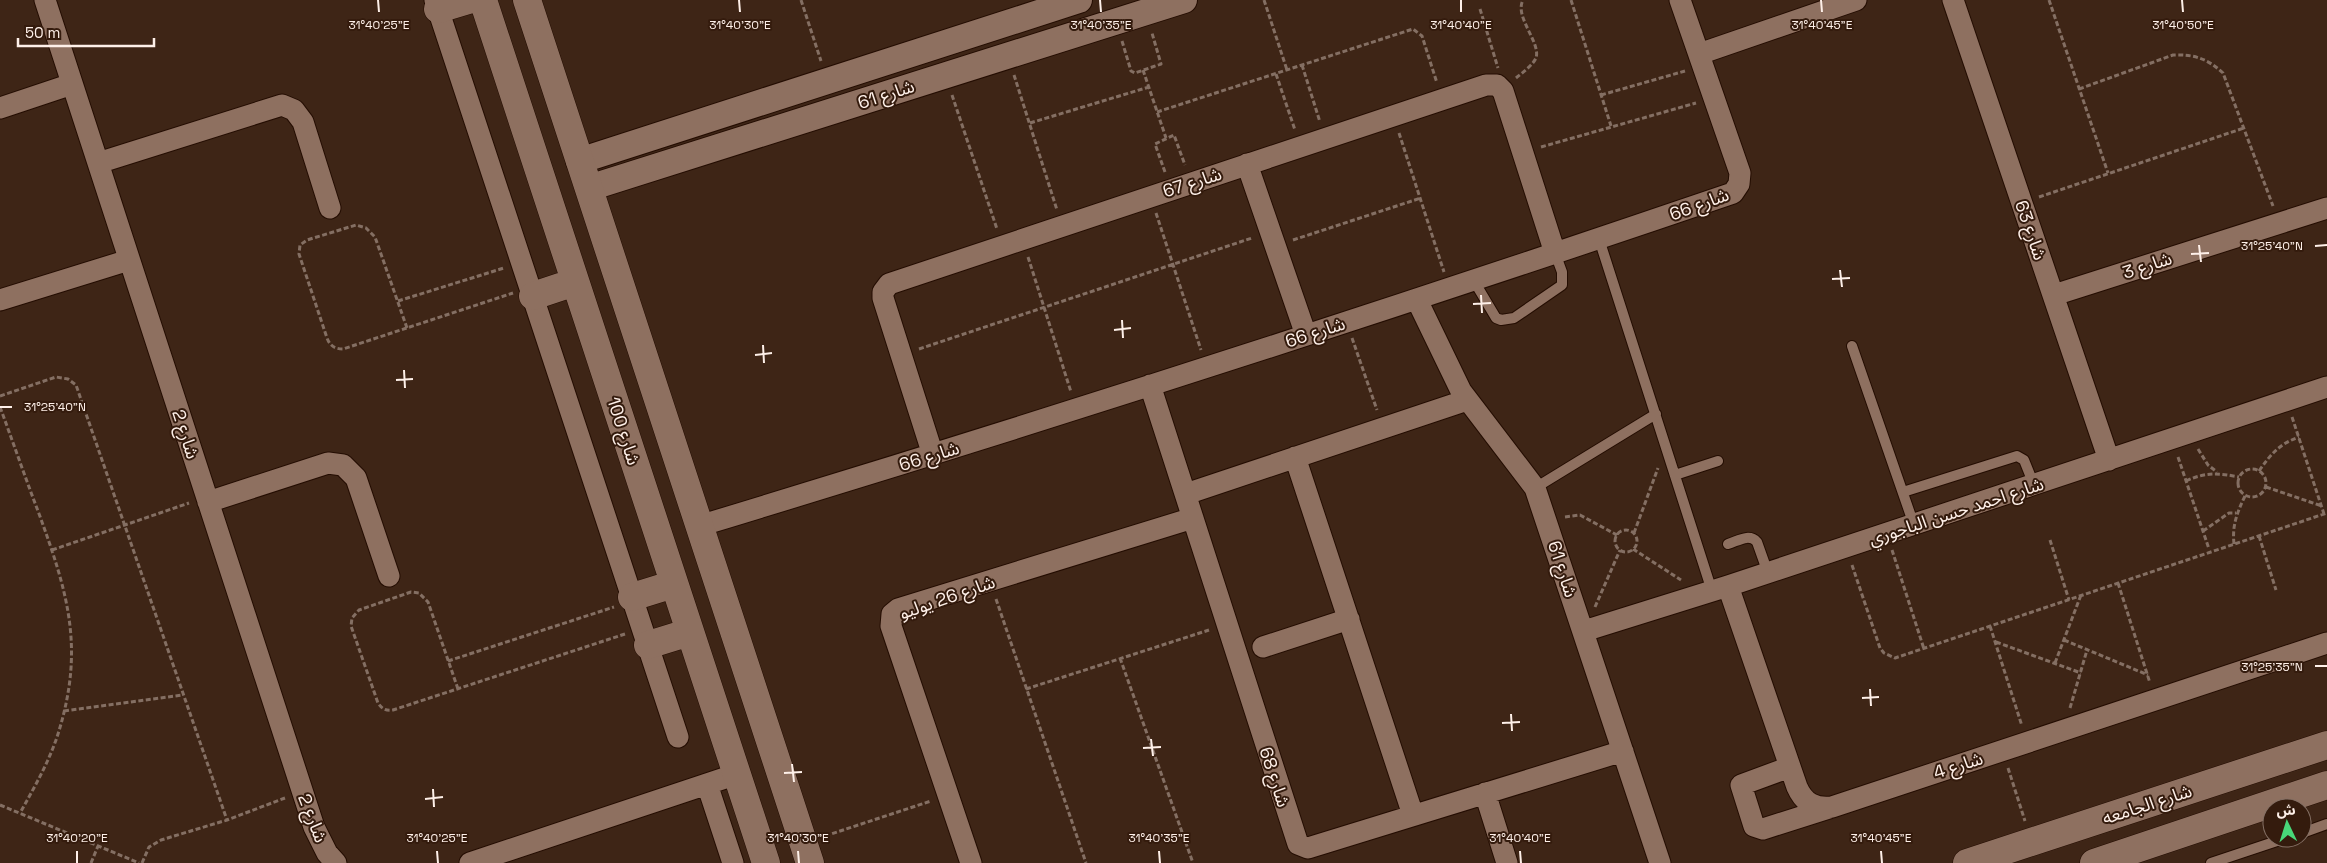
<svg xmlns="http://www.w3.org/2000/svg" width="2327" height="863" viewBox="0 0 2327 863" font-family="'Space Grotesk','Noto Sans Arabic',sans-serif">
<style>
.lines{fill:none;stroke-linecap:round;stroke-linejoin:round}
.service-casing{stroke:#240d02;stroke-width:12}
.minor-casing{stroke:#240d02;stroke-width:23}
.tertiary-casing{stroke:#240d02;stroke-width:28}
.secondary-casing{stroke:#240d02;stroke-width:29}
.path{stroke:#846f63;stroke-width:3;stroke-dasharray:5 2.5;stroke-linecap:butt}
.service{stroke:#8e7060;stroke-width:10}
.minor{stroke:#8e7060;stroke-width:21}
.tertiary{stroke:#8e7060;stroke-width:26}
.secondary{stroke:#8e7060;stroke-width:28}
.ticks{fill:none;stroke:#fef0e9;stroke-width:2}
.labels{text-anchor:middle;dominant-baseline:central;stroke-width:4;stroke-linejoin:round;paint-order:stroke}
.street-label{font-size:18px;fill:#fef0e9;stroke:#341b0d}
.ticks-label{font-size:12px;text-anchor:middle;fill:#fef0e9;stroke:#341b0d;stroke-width:4;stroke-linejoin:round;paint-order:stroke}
</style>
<rect width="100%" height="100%" fill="#3e2516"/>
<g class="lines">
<g class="service-casing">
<path id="service" d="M1599,239L1712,591
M1474,281L1496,318L1501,320L1514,318L1562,285V272L1555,253
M1852,346L1914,525
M1675,475L1718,461
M1535,488L1656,414
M1903,492L2017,456L2024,460L2034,485
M1728,544C1738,541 1749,533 1757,542L1768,573
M2302,833L2327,824
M2211,863L2286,838"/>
</g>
<g class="minor-casing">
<path id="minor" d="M45,0L314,827L327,853L336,863
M435,0L678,737
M1953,0L2109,460
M1699,54L1856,0
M0,108L72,84
M98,163L282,105L294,110L303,122L330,208
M1247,164L1306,335
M2054,295L2327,208
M0,300L129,260
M1417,300L1461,391L1535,488L1660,863
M1150,385L1298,844L1308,848L1623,751
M933,455L883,298V292L889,284L1486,85H1497L1503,91L1555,253
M1295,457L1413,815
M1186,494L1467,400
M208,502L328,463L343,465L356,478L389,576
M699,526C1045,421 1390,310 1733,193L1739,184L1740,173L1680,0
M1728,586L1797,787C1804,803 1815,809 1832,807L2327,643
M1584,631L1728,586L2327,387
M1263,647L1349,619
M1790,767L1741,785L1754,826L1763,829L1829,808
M707,784L733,863
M1485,793L1507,863
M470,863L737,774
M971,863L891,626L892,614L898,609L1193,518"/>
</g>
<g class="tertiary-casing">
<path id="tertiary" d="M579,161L1079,0
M589,188L1184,0"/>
</g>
<g class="secondary-casing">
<path id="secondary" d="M483,0L766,863
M527,0L810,863
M438,9L468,0
M533,296L575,282
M632,597L674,584
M648,645L690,632
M1967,863L2327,745
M2094,863L2327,785"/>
</g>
<path class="path" d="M801,0L821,61
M1264,0L1287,70
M1571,0L1611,126
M2049,0L2108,173
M1480,9L1498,68
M1122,41L1131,71L1135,73L1161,64L1152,33
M1302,65L1320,122
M1143,70L1166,138
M1276,74L1295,130
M1014,75L1057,210
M1516,78C1522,73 1533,65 1536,58C1541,42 1514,17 1523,0
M2079,89L2173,55C2194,54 2208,59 2223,73L2273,206
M952,95L997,229
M1601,95L1685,71
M1157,112L1413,29L1422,36L1437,83
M1030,123L1149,87
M1399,133L1444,272
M1541,147L1696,103
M1165,172L1155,144L1174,135L1185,165
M2039,197L2244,128
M1156,213L1201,350
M1293,240L1421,198
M1028,257L1071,392
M398,301L504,268
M407,328L375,237L366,228L356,225L307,240L300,245L299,254L327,338C330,346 335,349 343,349L513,293
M1352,338L1377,410
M919,349L1252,238
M0,396L56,377L68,379L76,385L227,820
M0,407C13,442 25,477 38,511C68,593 85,648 58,734C49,762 34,788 20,813
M2292,417L2324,514
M2198,449L2208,465L2217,472
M2178,457L2209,549
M2238 483a14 14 0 1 1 28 0a14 14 0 1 1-28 0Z
M2259,471C2271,454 2279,444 2299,437
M2186,481C2205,472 2219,473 2239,477
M2266,487L2322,506
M1565,517L1580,515L1617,535
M1615 541a11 11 0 1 1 22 0a11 11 0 1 1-22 0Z
M2203,531L2229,513H2236
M1634,533L1658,468
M2259,536L2276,590
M2050,540L2069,600
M2234,544C2232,525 2237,513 2245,496
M1633,549L1681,580
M52,550L189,503
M1892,550L1924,649
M1852,565L1880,648L1884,653L1895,658L2327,513
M2118,583L2150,683
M996,599L1086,863
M1595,607L1620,550
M1990,626L2022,726
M2064,640L2148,675
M1996,642L2081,673
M1120,658L1193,863
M448,661L614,607
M2055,663L2081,595
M458,689L428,602L419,593L411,592L359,610L352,618L351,626L378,703C382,709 386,711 393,710L625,634
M1026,689L1209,630
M2070,708L2087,650
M64,711L183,695
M2008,768L2025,821
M0,805L139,863
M825,836L931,801
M91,863L98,846
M142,863L149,847L161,840L227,820L285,798"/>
<use href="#service" class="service"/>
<use href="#minor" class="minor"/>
<use href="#tertiary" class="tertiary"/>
<use href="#secondary" class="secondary"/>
</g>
<path class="ticks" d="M378,0L379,12M739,0L740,12M1100,0L1101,12M1461,0V12M1821,0L1822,12M2182,0L2183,12M2199,245L2201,262M2315,246L2327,245M2191,254L2209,253M1840,270L1842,287M1832,279L1850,278M1481,295L1482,313M1473,304L1491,303M1122,320L1123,338M1114,330L1131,328M763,345L764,363M755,355L772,353M404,370L405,388M396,380L413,379M0,407H12M2315,666H2327M1870,689L1871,706M1862,698L1879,697M1511,714L1512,731M1502,723L1520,722M1151,739L1153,756M1143,748L1161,747M792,764L794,782M784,773L802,772M433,789L434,807M425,799L443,797M77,851V863M437,851L438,863M798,851L799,863M1159,851L1160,863M1520,851L1521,863M1881,851L1882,863"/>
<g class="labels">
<g class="street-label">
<text transform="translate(886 94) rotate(-18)">شارع 61</text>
<text transform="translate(1192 182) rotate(-18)">شارع 67</text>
<text transform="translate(1699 204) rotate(-20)">شارع 66</text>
<text transform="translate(2031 230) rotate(71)">شارع 63</text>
<text transform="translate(2147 265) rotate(-18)">شارع 3</text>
<text transform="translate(1315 332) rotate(-18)">شارع 66</text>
<text transform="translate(624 431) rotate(72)">شارع 100</text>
<text transform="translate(186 434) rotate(72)">شارع 2</text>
<text transform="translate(929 456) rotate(-17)">شارع 66</text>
<text transform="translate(1956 511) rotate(-18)">شارع احمد حسن الباجوري</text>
<text transform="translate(1563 569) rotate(72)">شارع 61</text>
<text transform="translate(947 597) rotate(-19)">شارع 26 يوليو</text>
<text transform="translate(1958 765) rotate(-18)">شارع 4</text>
<text transform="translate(1275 777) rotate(72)">شارع 68</text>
<text transform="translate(2147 804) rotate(-18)">شارع الجامعه</text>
<text transform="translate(313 818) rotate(69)">شارع 2</text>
</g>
</g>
<g class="ticks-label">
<text x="379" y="29">31°40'25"E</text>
<text x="740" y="29">31°40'30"E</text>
<text x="1101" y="29">31°40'35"E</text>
<text x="1461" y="29">31°40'40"E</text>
<text x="1822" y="29">31°40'45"E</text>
<text x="2183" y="29">31°40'50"E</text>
<text x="2272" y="250">31°25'40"N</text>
<text x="55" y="411">31°25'40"N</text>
<text x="2272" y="671">31°25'35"N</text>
<text x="77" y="842">31°40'20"E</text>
<text x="437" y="842">31°40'25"E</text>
<text x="798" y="842">31°40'30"E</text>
<text x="1159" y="842">31°40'35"E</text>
<text x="1520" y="842">31°40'40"E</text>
<text x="1881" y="842">31°40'45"E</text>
</g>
<g transform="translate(2287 823) rotate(356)"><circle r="24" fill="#341b0d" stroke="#857065"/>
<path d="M0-4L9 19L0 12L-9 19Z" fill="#48d779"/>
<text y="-8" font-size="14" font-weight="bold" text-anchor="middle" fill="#fef0e9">ش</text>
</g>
<path d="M18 38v8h136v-8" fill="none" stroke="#fef0e9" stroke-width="2.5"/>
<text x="25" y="38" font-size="15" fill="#fef0e9" stroke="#341b0d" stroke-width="4" paint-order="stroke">50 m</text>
</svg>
